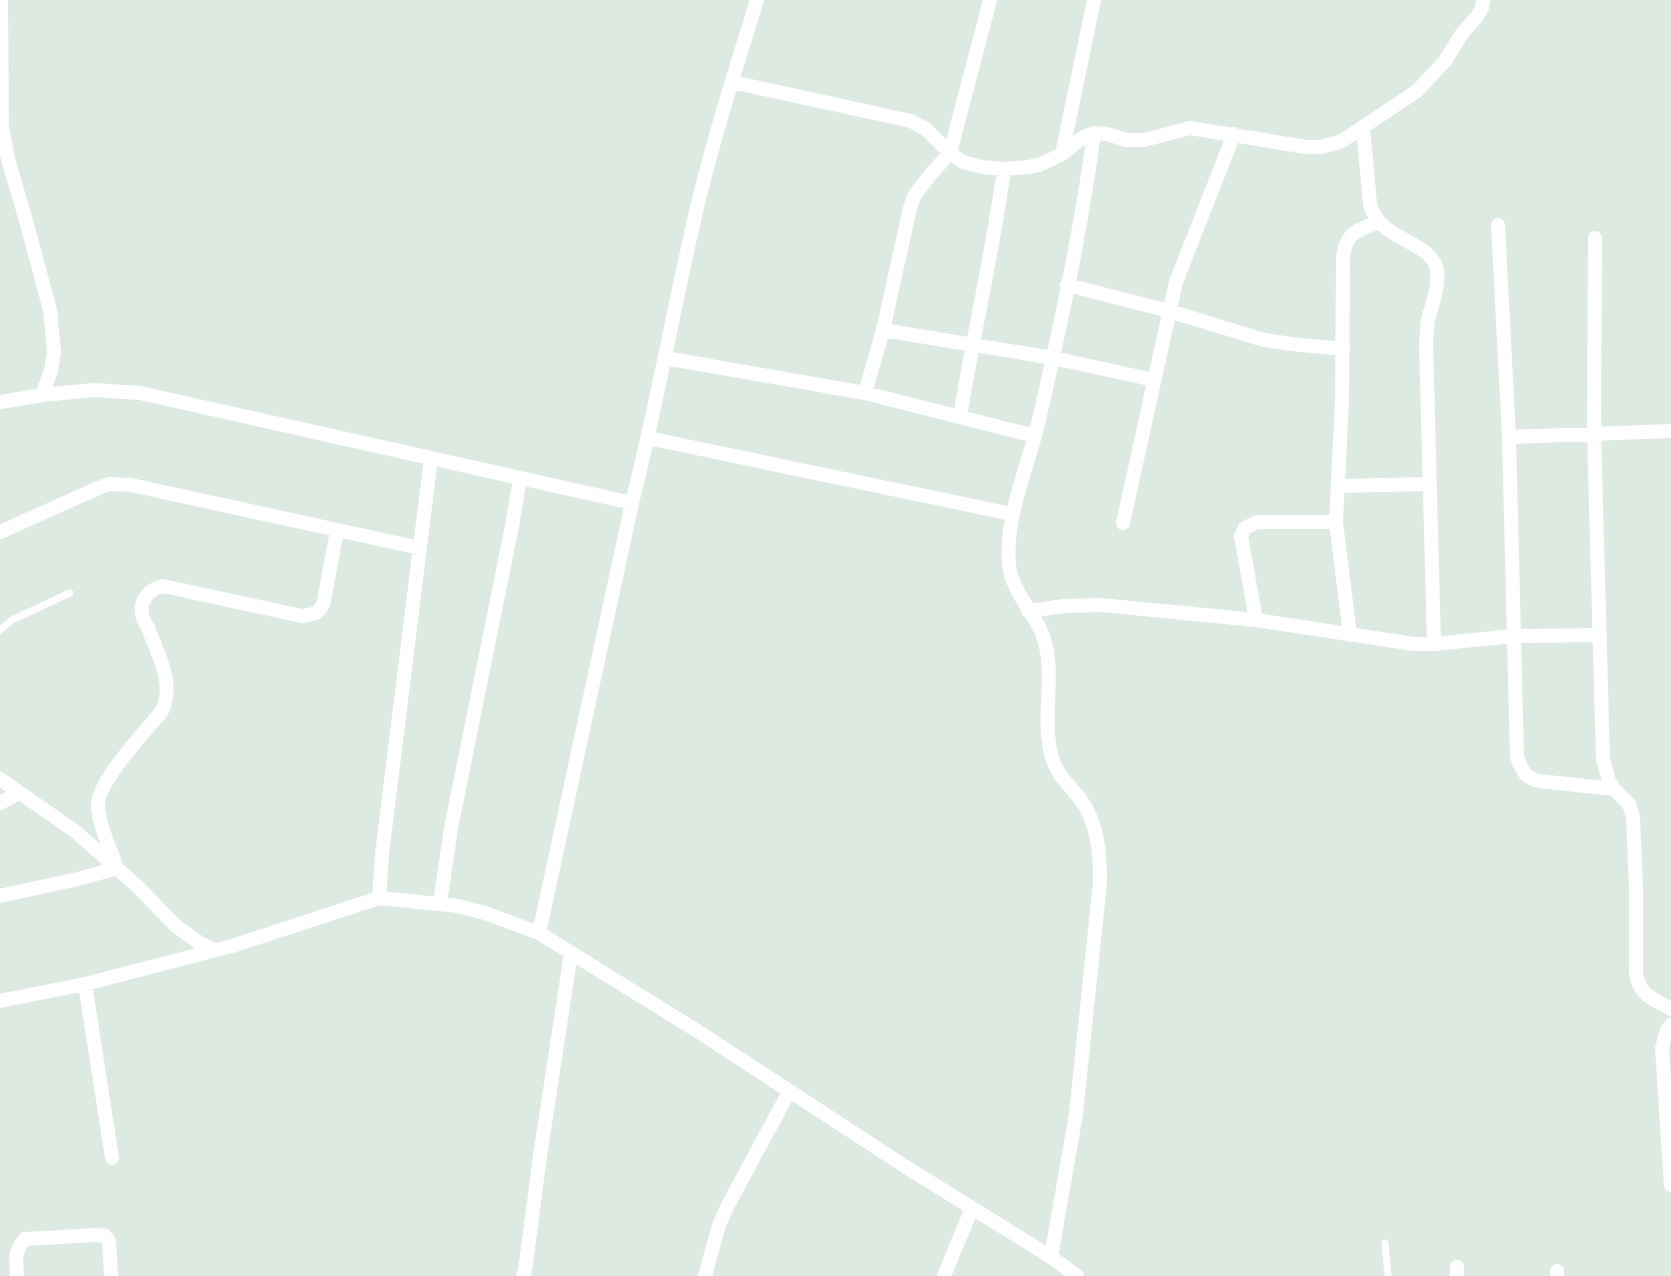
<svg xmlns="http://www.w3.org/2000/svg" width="1671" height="1276" viewBox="0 0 1671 1276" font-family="'Open Sans',sans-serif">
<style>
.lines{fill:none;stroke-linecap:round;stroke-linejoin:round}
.service{stroke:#fff;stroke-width:7}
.minor{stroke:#fff;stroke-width:14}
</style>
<rect width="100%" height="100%" fill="#dceae2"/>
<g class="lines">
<path class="service" d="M0,630L12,620L70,593
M1385,1243L1388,1276"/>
<path class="minor" d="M1,0L2,127L8,159L25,217L50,310L54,352L51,371L42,395
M732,82L911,121L926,129L950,153L963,162L982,167L1004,169L1028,167L1039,165L1062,154L1082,138L1094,133L1107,134L1126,140H1144L1190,128L1306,147H1322L1342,141L1417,91L1445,61L1463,32L1476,18L1482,8L1483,0
M1363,127L1370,204C1380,243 1432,239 1437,271C1439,288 1432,304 1428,320C1427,327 1427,335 1426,342L1434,644
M1062,154L1094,0
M1498,225L1509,437L1517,757C1523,771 1524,777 1538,781L1614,789
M1595,238L1594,433L1603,759L1609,781L1614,789L1629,804L1633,817L1636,889V974C1641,997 1652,998 1671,1009
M1067,285L1169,311L1264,340L1292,344L1343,349
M883,330L1053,358L1154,380
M665,358L865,393L1035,436
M865,393L883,330L910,208L914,196L930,175L950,153L990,0
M0,402L42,395L94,390L140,393L632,503
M960,417C973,335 993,252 1004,169
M1509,437L1671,431
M648,438L1012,514
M1339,486L1429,484
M1123,523L1176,282L1234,134
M0,532L96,489L109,484L131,485L420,548
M1028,611L1064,606L1101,605L1256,620L1414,644H1434L1514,636L1599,635
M1256,620L1241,536L1245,528L1257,522H1336
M1350,635L1336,522L1342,401L1343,258C1346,232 1356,231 1378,222
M0,779L76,832L137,886L176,926L201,944L216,950
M0,803L19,793
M0,896L78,879L117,868C111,850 98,824 98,805C99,779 145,732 162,711C175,683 158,655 148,628C146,624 142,618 142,613C140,599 150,589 163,586L302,616C315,614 320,614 324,601L337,530
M379,898L382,854L431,458
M440,903L451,828L512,526L520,478
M539,933L699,1032L906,1167L1051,1257L1077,1276
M85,984L112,1158
M0,1001L85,984L232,946L379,898L458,906L485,913L539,933L632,503C656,408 673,312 695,216C712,143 735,71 757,0
M1671,1025L1667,1030L1662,1048L1671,1185
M1051,1257L1076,1114L1100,882C1100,854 1098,824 1081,800C1071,787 1056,774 1052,757C1040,716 1058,670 1041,631C1031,609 1011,589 1009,564C1005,516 1027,470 1038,424C1060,328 1081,231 1094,133
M1457,1267V1276
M1557,1271V1276
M17,1276C16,1261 14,1250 25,1239L97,1235L105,1236L109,1241L111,1276
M523,1276L525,1271L540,1156L571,953
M705,1276L719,1225L727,1207L789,1092
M944,1276L972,1208"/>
</g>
</svg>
